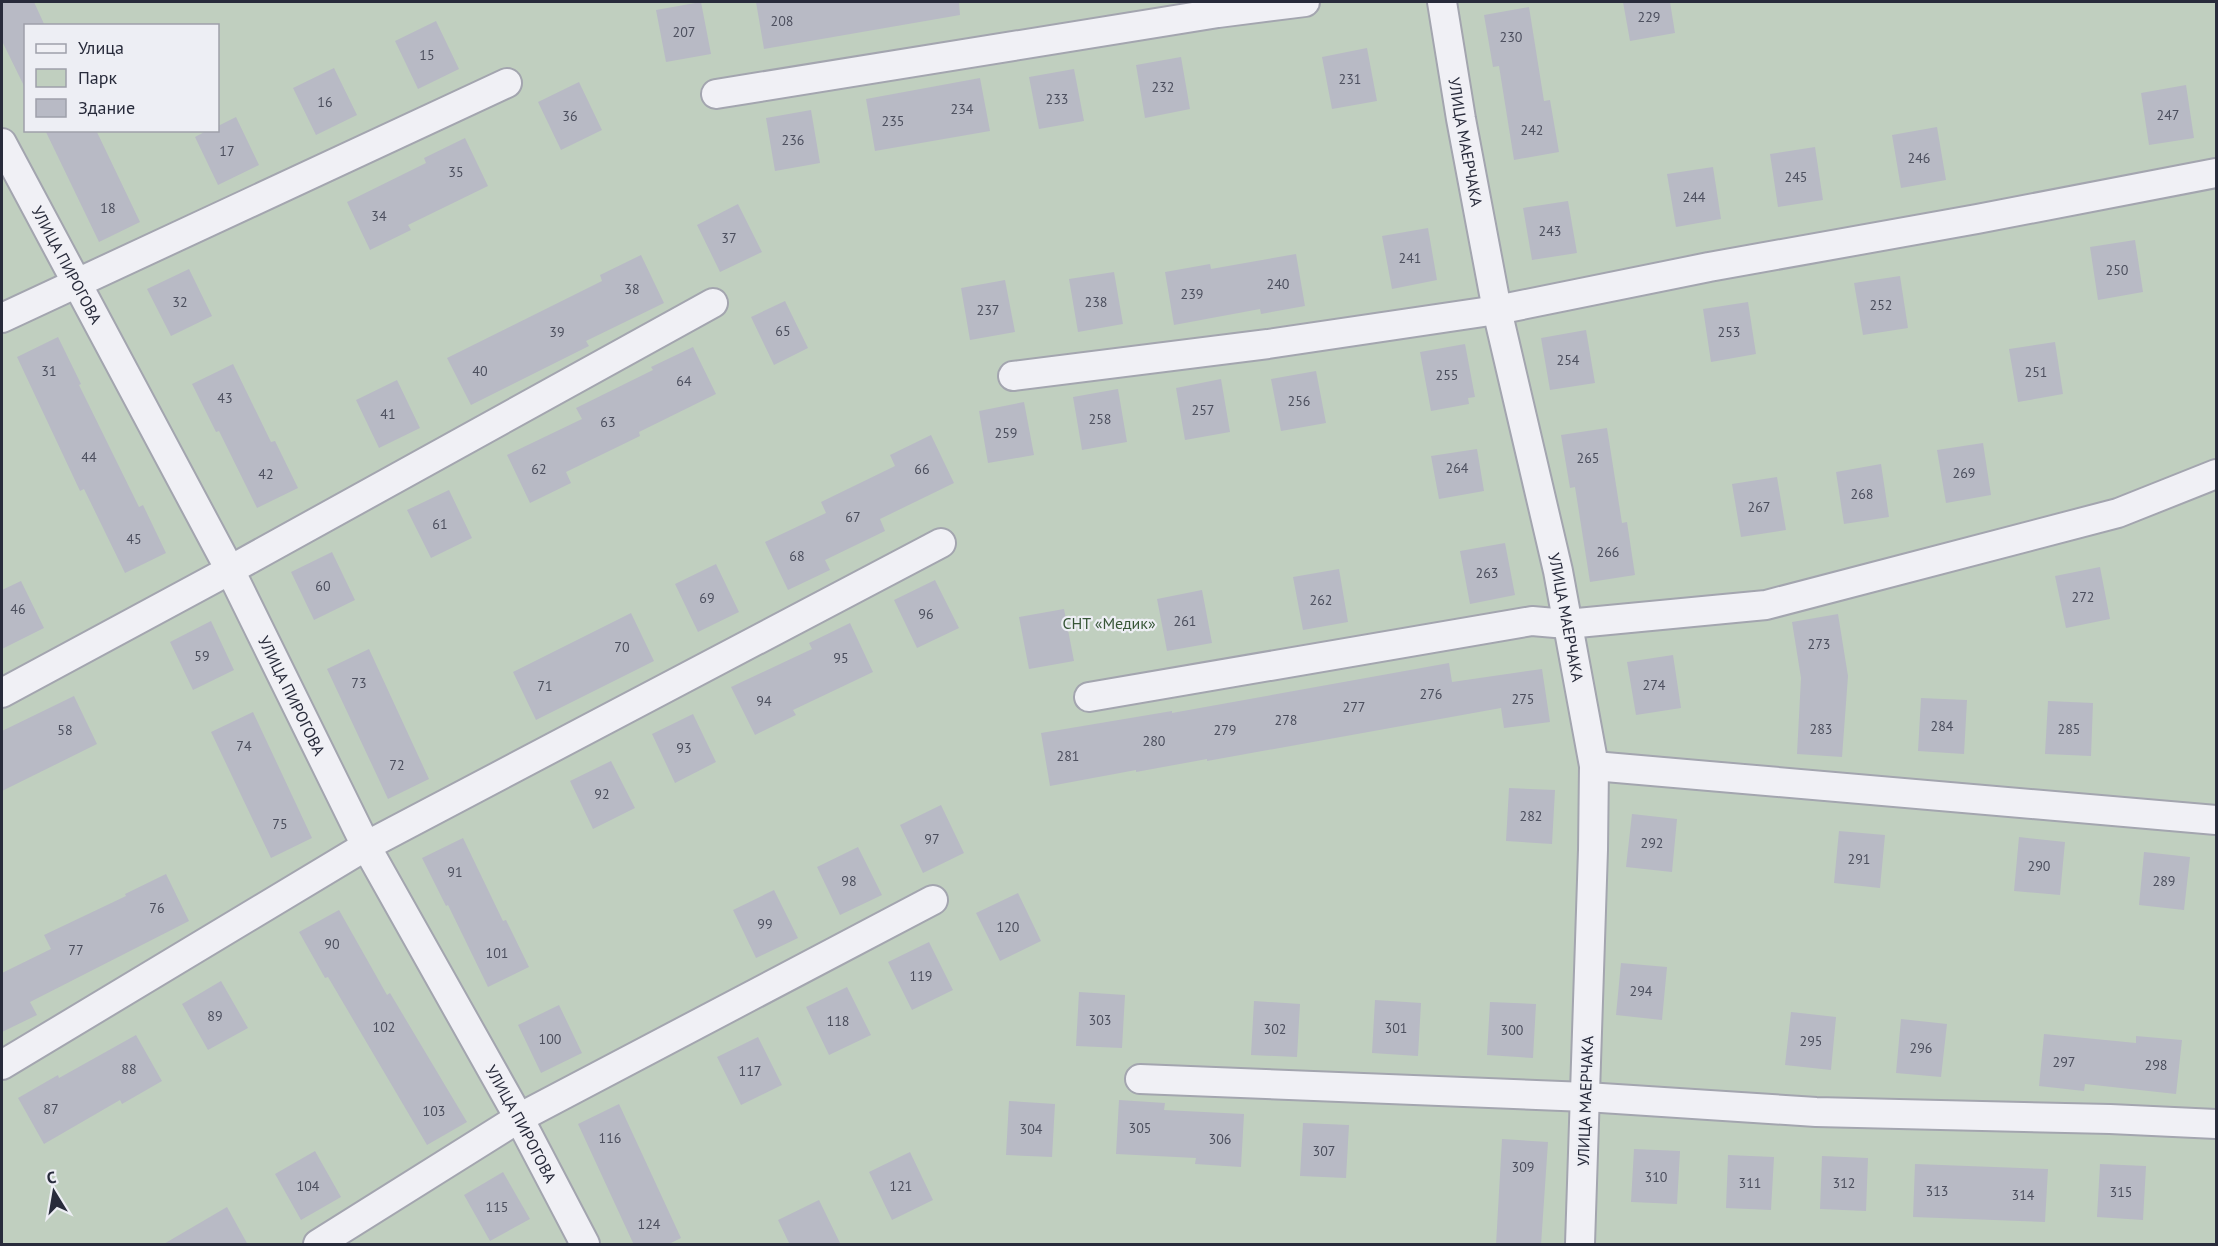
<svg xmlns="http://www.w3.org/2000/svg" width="2218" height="1246" viewBox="0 0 2218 1246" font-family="'PT Sans',sans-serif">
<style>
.green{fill:#c0cfbf;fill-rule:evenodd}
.building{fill:#b8bac5}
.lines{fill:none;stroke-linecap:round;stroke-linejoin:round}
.minor-casing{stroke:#a3a5af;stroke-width:32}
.minor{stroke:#f0f0f5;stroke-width:28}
.labels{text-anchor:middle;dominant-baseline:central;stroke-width:4.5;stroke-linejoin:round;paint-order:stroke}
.number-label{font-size:14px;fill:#4c4f5e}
.street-label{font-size:16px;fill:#282b3b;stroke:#edeef4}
.park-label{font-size:16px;fill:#375637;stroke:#edeef4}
</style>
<rect width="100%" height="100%" fill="#dddfe6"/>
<path class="green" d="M2,2H2216V1244H2ZM26,26H218V130H26Z"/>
<path class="building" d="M2,2H34L45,26H26V90L2,41Z
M701,2L711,54L666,62L656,10Z
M756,2H959L960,15L764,49Z
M1623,2H1670L1675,33L1630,41Z
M1529,7L1544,101L1550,100L1559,152L1514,160L1499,66L1493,67L1484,15Z
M436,21L459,69L418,89L395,41Z
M1367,48L1377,101L1332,109L1322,57Z
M1181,57L1190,109L1145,118L1136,65Z
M334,68L357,115L316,135L293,88Z
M1074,69L1084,121L1039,129L1029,77Z
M980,78L990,131L875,151L866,99Z
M579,82L602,130L561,150L538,102Z
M2186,85L2194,138L2149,145L2141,93Z
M811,110L820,163L775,171L766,118Z
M236,117L259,165L218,185L195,137L208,130H218V126Z
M1937,127L1946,180L1901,188L1892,135Z
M45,130H96L140,222L99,242Z
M465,138L488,186L408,225L411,230L370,250L347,202L426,163L424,158Z
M1815,147L1823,200L1778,207L1770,154Z
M1713,167L1721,219L1676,227L1667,174Z
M1568,201L1577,253L1532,260L1523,208Z
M738,204L762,252L720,272L697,225Z
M1428,228L1437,280L1392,289L1382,236Z
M2135,240L2143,292L2098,300L2090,247Z
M1296,254L1305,306L1261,314L1260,309L1174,325L1165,272L1210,264L1211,269Z
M641,255L664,303L586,341L589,346L471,405L447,358L602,281L600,275Z
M189,269L212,316L171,336L147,289Z
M1114,272L1123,324L1078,332L1069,279Z
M1900,276L1908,328L1863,335L1854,283Z
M1005,280L1015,332L970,340L961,288Z
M785,301L808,348L774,365L751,317Z
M1748,302L1756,354L1711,362L1703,309Z
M1586,330L1595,383L1550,390L1541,338Z
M58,337L81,384L79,385L139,507L143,505L166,553L125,573L84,489L80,491L17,357Z
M2055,342L2063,394L2018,402L2009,349Z
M1465,344L1475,397L1468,398L1469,404L1431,411L1420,352Z
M693,347L716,394L639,432L640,436L566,472L571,483L530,503L507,455L582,419L576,408L653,370L651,367Z
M233,364L271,442L275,441L298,488L257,508L219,431L216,432L192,384Z
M1316,371L1326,423L1281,431L1271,379Z
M1221,379L1230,432L1185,440L1176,388Z
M397,380L420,428L379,448L356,400Z
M1118,389L1127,442L1082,450L1073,397Z
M1024,402L1034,455L988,463L979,411Z
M1607,428L1622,523L1627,522L1635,575L1590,582L1575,487L1570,488L1561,435Z
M931,435L954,483L880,519L885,531L825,560L830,570L788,590L765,542L826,513L821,502L895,466L890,455Z
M1983,443L1991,495L1946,503L1937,450Z
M1477,449L1484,491L1439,499L1431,456Z
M1881,464L1889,517L1844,524L1836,472Z
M1777,477L1786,530L1741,537L1732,484Z
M449,490L472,538L431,558L407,510Z
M1505,543L1515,595L1470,604L1460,551Z
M332,552L355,600L314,620L291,572Z
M716,564L739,612L698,632L675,584Z
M2100,567L2110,619L2066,628L2055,576Z
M1339,569L1348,622L1303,630L1293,577Z
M935,580L959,628L917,648L894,600Z
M21,581L44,628L2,649V590Z
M1202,590L1212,643L1167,651L1157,599Z
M1064,609L1074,661L1029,669L1019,617Z
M631,613L654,661L536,720L513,672Z
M1838,614L1848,676L1842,757L1797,754L1801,678L1792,622Z
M211,621L234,670L193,690L170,642Z
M850,623L873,672L793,710L796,715L755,735L731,687L812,649L809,643Z
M369,649L429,779L388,799L327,669Z
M1673,655L1681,708L1636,715L1627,662Z
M1449,663L1452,682L1542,669L1550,722L1504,728L1501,708L1207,761V759L1136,772V770L1050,786L1041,733L1172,711V713Z
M74,696L97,744L2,791V731Z
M1921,698L1967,700L1964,754L1918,751Z
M2048,701L2093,703L2091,756L2045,754Z
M253,712L312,838L271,858L211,732Z
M693,714L716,762L675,783L652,734Z
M611,761L635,808L593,829L570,781Z
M1509,788L1555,790L1552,844L1506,841Z
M941,805L964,853L923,873L900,825Z
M1632,814L1677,819L1672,872L1626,867Z
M1839,831L1885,835L1880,888L1834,883Z
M2019,837L2065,842L2060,895L2014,891Z
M463,838L503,921L506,920L529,967L488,987L448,905L446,906L422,858Z
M858,847L882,895L840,915L817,867Z
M2144,852L2190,857L2184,910L2139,905Z
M166,874L189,921L30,1002L37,1015L2,1032V973L51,949L44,935L126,896L125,894Z
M774,890L798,938L756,958L733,910Z
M1018,893L1041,941L1000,961L976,913Z
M339,910L387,995L390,993L467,1122L427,1145L328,977L325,978L299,932Z
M929,942L953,990L912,1010L888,962Z
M1621,963L1667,967L1662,1020L1616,1015Z
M221,981L248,1028L208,1050L182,1004Z
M847,987L871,1035L829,1055L806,1007Z
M1079,992L1125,995L1122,1048L1076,1046Z
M1375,1000L1421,1003L1418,1056L1372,1053Z
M1254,1001L1300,1004L1297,1057L1251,1055Z
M1490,1002L1536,1004L1533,1058L1487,1055Z
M559,1005L582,1053L541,1073L518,1025Z
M1791,1012L1836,1017L1831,1070L1785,1065Z
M1901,1019L1947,1024L1941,1077L1896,1073Z
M2044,1034L2136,1043V1036L2182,1040L2176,1094L2085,1084L2084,1091L2039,1086Z
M136,1035L162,1081L122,1104L120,1100L44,1144L18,1098L58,1075L59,1078Z
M758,1037L782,1085L741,1105L717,1057Z
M1119,1100L1165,1103L1164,1110L1244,1114L1241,1167L1195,1164L1196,1158L1116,1154Z
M1009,1101L1055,1104L1052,1157L1006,1155Z
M619,1104L681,1238L667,1245H634L578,1124Z
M1303,1123L1349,1125L1346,1178L1300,1176Z
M1502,1139L1548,1142L1541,1245H1496Z
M1634,1149L1680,1151L1677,1204L1631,1202Z
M315,1151L341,1197L301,1220L275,1174Z
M910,1152L933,1200L892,1220L869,1172Z
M1728,1155L1774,1157L1771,1210L1726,1208Z
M1822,1156L1868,1158L1866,1211L1820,1209Z
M1915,1164L2048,1169L2045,1222L1913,1217Z
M2100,1164L2146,1166L2143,1220L2097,1217Z
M503,1172L530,1219L490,1241L464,1195Z
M819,1200L841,1245H790L778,1220Z
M227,1207L248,1245H162Z"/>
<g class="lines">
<g class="minor-casing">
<g id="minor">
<path id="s1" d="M1442,2L1461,119L1497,310L1558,571L1594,766L1593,850L1580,1244"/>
<path d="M716,94L1218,13L1305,2"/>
<path id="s2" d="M2,143L230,570L366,846L519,1118L585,1244"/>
<path d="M2,318L507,83"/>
<path d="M1013,376L1268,344L1497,310L1709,267L1977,219L2216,173"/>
<path d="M2,693L230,570L713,303"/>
<path d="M1089,697L1532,621L1567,624L1766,605L2118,513L2216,474"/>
<path d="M1594,766L2216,820"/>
<path d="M2,1065L366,846L941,543"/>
<path d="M1140,1079L1586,1097L1816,1112L2110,1119L2216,1124"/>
<path d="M318,1244L519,1118L933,900"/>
</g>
</g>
<use href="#minor" class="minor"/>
</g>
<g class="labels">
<g class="number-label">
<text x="1649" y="17">229</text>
<text x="782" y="21">208</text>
<text x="684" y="32">207</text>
<text x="1511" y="37">230</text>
<text x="427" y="55">15</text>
<text x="1350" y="79">231</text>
<text x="1163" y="87">232</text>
<text x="1057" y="99">233</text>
<text x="325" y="102">16</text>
<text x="962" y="109">234</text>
<text x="2168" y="115">247</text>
<text x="570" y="116">36</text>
<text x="893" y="121">235</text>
<text x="1532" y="130">242</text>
<text x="793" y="140">236</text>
<text x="227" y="151">17</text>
<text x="1919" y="158">246</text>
<text x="456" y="172">35</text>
<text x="1796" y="177">245</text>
<text x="1694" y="197">244</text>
<text x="108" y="208">18</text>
<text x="379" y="216">34</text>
<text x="1550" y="231">243</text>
<text x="729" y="238">37</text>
<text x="1410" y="258">241</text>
<text x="2117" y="270">250</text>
<text x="1278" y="284">240</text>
<text x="632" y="289">38</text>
<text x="1192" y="294">239</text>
<text x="180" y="302">32</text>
<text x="1096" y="302">238</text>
<text x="1881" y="305">252</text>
<text x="988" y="310">237</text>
<text x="783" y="331">65</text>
<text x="557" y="332">39</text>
<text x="1729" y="332">253</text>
<text x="1568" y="360">254</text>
<text x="49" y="371">31</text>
<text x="480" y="371">40</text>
<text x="2036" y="372">251</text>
<text x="1447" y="375">255</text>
<text x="684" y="381">64</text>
<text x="225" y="398">43</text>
<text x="1299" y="401">256</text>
<text x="1203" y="410">257</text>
<text x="388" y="414">41</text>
<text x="1100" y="419">258</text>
<text x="608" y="422">63</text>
<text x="1006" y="433">259</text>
<text x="89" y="457">44</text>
<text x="1588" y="458">265</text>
<text x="1457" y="468">264</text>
<text x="539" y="469">62</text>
<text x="922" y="469">66</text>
<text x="1964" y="473">269</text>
<text x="266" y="474">42</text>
<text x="1862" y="494">268</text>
<text x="1759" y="507">267</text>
<text x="853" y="517">67</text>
<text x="440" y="524">61</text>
<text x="134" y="539">45</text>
<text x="1608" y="552">266</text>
<text x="797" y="556">68</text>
<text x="1487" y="573">263</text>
<text x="323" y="586">60</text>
<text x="2083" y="597">272</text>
<text x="707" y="598">69</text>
<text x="1321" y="600">262</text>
<text x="18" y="609">46</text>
<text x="926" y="614">96</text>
<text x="1185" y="621">261</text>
<text x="1819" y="644">273</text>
<text x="622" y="647">70</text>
<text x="202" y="656">59</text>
<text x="841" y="658">95</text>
<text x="359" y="683">73</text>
<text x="1654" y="685">274</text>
<text x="545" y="686">71</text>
<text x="1431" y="694">276</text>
<text x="1523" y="699">275</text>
<text x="764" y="701">94</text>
<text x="1354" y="707">277</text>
<text x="1286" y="720">278</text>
<text x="1942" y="726">284</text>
<text x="1821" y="729">283</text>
<text x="2069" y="729">285</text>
<text x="65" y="730">58</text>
<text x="1225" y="730">279</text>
<text x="1154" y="741">280</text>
<text x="244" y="746">74</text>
<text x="684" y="748">93</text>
<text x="1068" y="756">281</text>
<text x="397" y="765">72</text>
<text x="602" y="794">92</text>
<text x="1531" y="816">282</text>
<text x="280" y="824">75</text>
<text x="932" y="839">97</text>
<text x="1652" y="843">292</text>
<text x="1859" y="859">291</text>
<text x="2039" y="866">290</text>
<text x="455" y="872">91</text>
<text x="849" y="881">98</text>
<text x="2164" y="881">289</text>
<text x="157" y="908">76</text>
<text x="765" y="924">99</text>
<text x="1008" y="927">120</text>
<text x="332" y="944">90</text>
<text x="76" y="950">77</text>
<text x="497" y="953">101</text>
<text x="921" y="976">119</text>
<text x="1641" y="991">294</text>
<text x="215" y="1016">89</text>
<text x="1100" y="1020">303</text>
<text x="838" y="1021">118</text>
<text x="384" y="1027">102</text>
<text x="1396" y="1028">301</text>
<text x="1275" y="1029">302</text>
<text x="1512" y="1030">300</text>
<text x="550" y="1039">100</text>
<text x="1811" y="1041">295</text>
<text x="1921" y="1048">296</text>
<text x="2064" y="1062">297</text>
<text x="2156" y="1065">298</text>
<text x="129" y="1069">88</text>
<text x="750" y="1071">117</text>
<text x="51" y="1109">87</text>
<text x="434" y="1111">103</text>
<text x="1140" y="1128">305</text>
<text x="1031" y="1129">304</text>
<text x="610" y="1138">116</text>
<text x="1220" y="1139">306</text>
<text x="1324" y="1151">307</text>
<text x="1523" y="1167">309</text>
<text x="1656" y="1177">310</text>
<text x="1750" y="1183">311</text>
<text x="1844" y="1183">312</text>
<text x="308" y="1186">104</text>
<text x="901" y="1186">121</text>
<text x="1937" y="1191">313</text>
<text x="2121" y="1192">315</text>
<text x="2023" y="1195">314</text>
<text x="497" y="1207">115</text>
<text x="649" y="1224">124</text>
</g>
<g class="street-label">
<text stroke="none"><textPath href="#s1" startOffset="142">УЛИЦА МАЕРЧАКА</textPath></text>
<text stroke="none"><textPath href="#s2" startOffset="138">УЛИЦА ПИРОГОВА</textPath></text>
<text stroke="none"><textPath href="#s1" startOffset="628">УЛИЦА МАЕРЧАКА</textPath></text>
<text stroke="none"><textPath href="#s2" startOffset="624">УЛИЦА ПИРОГОВА</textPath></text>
<text transform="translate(1585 1101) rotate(-88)">УЛИЦА МАЕРЧАКА</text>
<text stroke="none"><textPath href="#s2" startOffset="1110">УЛИЦА ПИРОГОВА</textPath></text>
</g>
<g class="park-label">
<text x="1109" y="623">СНТ «Медик»</text>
</g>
</g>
<rect width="2218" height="1246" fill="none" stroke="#282b3b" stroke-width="6"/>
<rect x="24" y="24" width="195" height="108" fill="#edeef4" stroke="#9ea0aa" stroke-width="1.5"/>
<rect x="36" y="44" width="30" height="9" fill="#f0f0f5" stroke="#9ea0aa" stroke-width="1.5"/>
<text x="78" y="54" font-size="18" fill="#282b3b">Улица</text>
<rect x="36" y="69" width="30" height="18" fill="#c0cfbf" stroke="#9ea0aa" stroke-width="1.5"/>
<text x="78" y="84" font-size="18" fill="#282b3b">Парк</text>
<rect x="36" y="99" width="30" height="18" fill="#b8bac5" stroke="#9ea0aa" stroke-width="1.5"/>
<text x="78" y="114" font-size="18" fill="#282b3b">Здание</text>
<g transform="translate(54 1192) rotate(349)" stroke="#edeef4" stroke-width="4.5" paint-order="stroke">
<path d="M0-4.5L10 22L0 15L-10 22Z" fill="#282b3b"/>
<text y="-9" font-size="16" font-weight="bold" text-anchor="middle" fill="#282b3b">С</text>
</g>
</svg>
